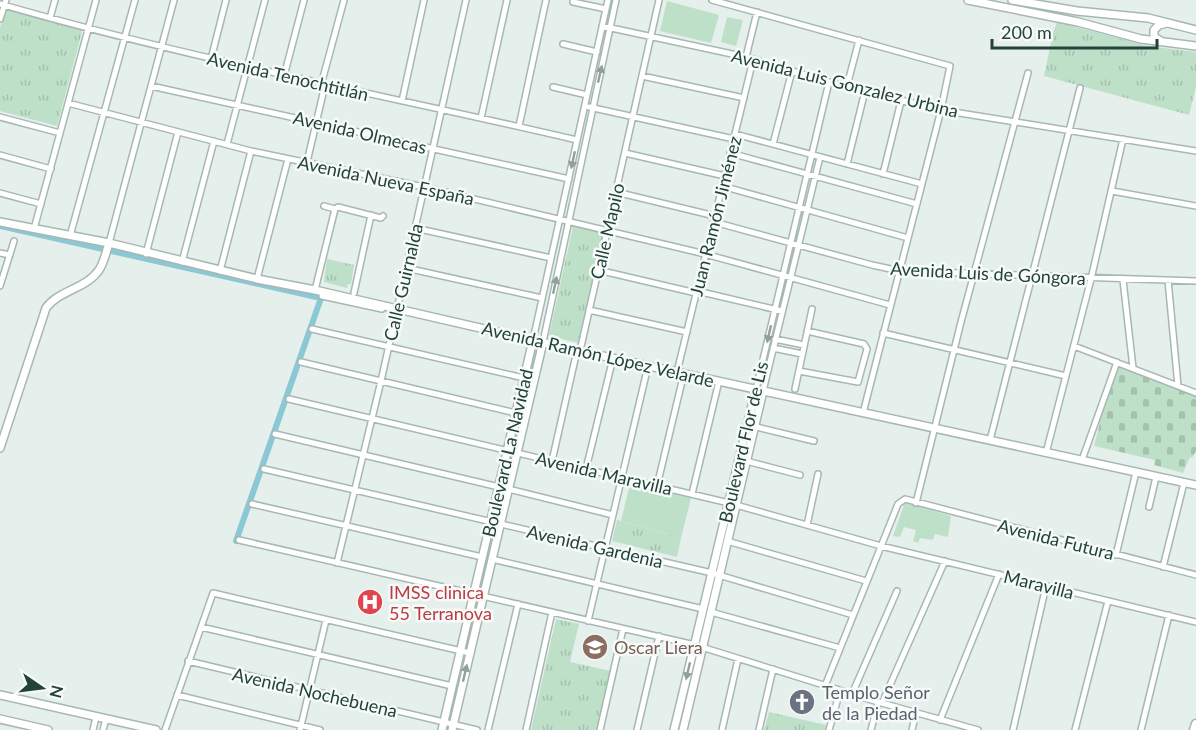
<svg xmlns="http://www.w3.org/2000/svg" width="1196" height="730" viewBox="0 0 1196 730" font-family="Lato,sans-serif">
<style>
.grass{fill:#bee0c8}
.cemetery{fill:url(#cemetery-stones)}
.park{fill:url(#park-tufts)}
.lines{fill:none;stroke-linecap:round;stroke-linejoin:round}
.canal{stroke:#8cc7d5;stroke-width:6}
.minor-casing{stroke:#a7b8b3;stroke-width:8}
.tertiary-casing{stroke:#a7b8b3;stroke-width:10}
.secondary-casing{stroke:#a3bbb3;stroke-width:11}
.minor{stroke:#fff;stroke-width:5}
.tertiary{stroke:#fff;stroke-width:7}
.secondary{stroke:#fff;stroke-width:8}
.oneway{fill:#91a09d}
.labels{text-anchor:middle;dominant-baseline:central;stroke-width:5;stroke-linejoin:round;paint-order:stroke}
.street-label{font-size:18px;fill:#23423b;stroke:#f6fbf9}
.health-label{font-size:18px;fill:#be3a42;stroke:#f6fbf9;text-anchor:start}
.education-label{font-size:18px;fill:#785e54;stroke:#f6fbf9;text-anchor:start}
.worship-label{font-size:18px;fill:#5b616d;stroke:#f6fbf9;text-anchor:start}
</style>
<defs>
<pattern id="cemetery-stones" width="16" height="16" patternUnits="userSpaceOnUse" patternTransform="scale(1.5)"><rect width="16" height="16" fill="#bee0c8"/><path d="M2 7V4a2 2 0 0 1 4 0v3zM10 15v-3a2 2 0 0 1 4 0v3z" fill="#a3c1ad"/></pattern>
<pattern id="park-tufts" width="24" height="20" patternUnits="userSpaceOnUse" patternTransform="scale(1.5)"><rect width="24" height="20" fill="#bee0c8"/><path d="M3 7l-1-3M5 7V3M7 7l1-3M15 17l-1-3M17 17v-4M19 17l1-3" fill="none" stroke="#a3c1ad"/></pattern>
</defs>
<rect width="100%" height="100%" fill="#e5efeb"/>
<path class="grass" d="M667,1L719,15L711,43L660,31Z
M727,17L743,20L736,46L721,42Z
M630,484L691,498L681,538L621,521Z
M905,502L951,516L948,537L935,534L933,540L920,538L918,543L913,541L916,530L904,527L900,537L893,536Z"/>
<path class="cemetery" d="M1119,365L1196,396V451L1192,458L1190,457L1183,473L1154,465L1155,460L1094,446L1100,423L1099,419Z"/>
<path class="park" d="M6,7L83,28L57,126L0,111V28Z
M1057,22L1148,46L1196,52V87L1189,115L1044,76L1053,33Z
M573,226L603,233L579,343L549,336Z
M327,259L354,265L351,284H348L347,288L324,282Z
M617,520L681,538L677,557L612,541Z
M556,619L579,624L570,662L611,671L597,730H531Z
M769,712L826,725L825,730H764Z"/>
<g class="lines">
<path class="canal" d="M0,226L321,298L236,541"/>
<g class="minor-casing">
<path id="minor" d="M712,0L950,66L941,110L863,413
M573,2L606,9
M0,4C190,59 385,95 577,140
M50,18L55,0
M0,19L6,0
M602,26L746,57L829,82L941,110L1196,151
M563,44L597,52
M746,57L757,12
M211,59L226,0
M284,76L304,0
M642,76L744,98
M321,85L344,0
M151,86L569,179
M847,86L859,40
M553,87L587,95
M402,101L424,0
M68,103L251,151L424,187L705,254L890,305
M589,107L734,139
M0,117L60,133
M481,118L507,0
M519,126L546,0
M735,134L922,184
M227,144L265,0
M773,144L792,71
M625,153L725,176
M730,153L917,204
M0,155L51,169
M307,162L325,85
M847,164L865,91
M883,174L901,101
M722,186L908,238
M1112,191L1196,206
M616,192L715,216
M0,193L41,204
M324,206L335,209
M714,222L872,265L900,271L1196,281
M415,228L551,258
M34,229L96,0
M70,236L135,0
M109,243L174,0
M0,253L10,255
M146,254L178,132
M182,262L214,141
M406,268L542,298
M598,270L696,293
M220,271L251,151
M257,279L288,159
M1123,280L1133,368
M1168,280L1178,386
M0,286L14,241
M315,290L335,209L338,207L381,218L383,216
M697,291L782,311
M354,293L371,215
M322,296L382,309
M589,310L687,332
M312,329L524,378L535,376
M883,333L1066,376
M775,339L804,345
M533,340L608,0
M543,342L616,0
M1074,346L1196,393
M773,348L802,354
M301,362L516,413
M799,371L858,382L867,349L864,344L807,331
M677,372L753,60
M756,389L829,82
M795,389L812,309
M763,391L820,157
M289,399L729,503L881,546L1196,622
M752,426L814,441
M275,434L499,487
M990,440L1080,88
M1046,453L1091,279L1123,139
M1082,460L1117,362
M552,461L576,355L580,351L659,0
M746,461L800,475
M264,469L712,573L853,615
M586,469L613,358
M657,486L684,373
M508,489L613,515
M692,494L719,381
M916,503L961,322L1028,73
M252,504L482,557
M1149,507L1156,477
M807,525L818,474
M239,540L695,645L878,702L978,730
M727,541L866,581
M1116,555L1136,472
M492,559L703,609
M337,563L381,381L466,0
M1163,567L1184,483
M711,612L840,648
M588,621L648,366
M201,627L452,686
M188,661L477,730
M825,686L898,504L905,499L1196,575
M852,694L897,591
M177,695L320,730
M882,703L945,561
M940,720L999,574
M93,730L96,717
M103,730L106,719
M165,730L213,593L470,653
M300,730L326,620
M488,730L518,604
M526,730L552,612
M600,730L623,629
M637,730L659,636
M722,730L738,659
M759,730L773,669
M829,730L840,691
M871,730L878,702
M912,730L916,713
M1013,730L1046,586
M1075,730L1108,601
M1141,730L1169,615"/>
</g>
<g class="tertiary-casing">
<path id="tertiary" d="M968,0L1078,22L1141,39L1196,46
M1012,0L1077,11L1148,18L1196,30
M1161,41L1154,37V30L1159,25L1167,23
M0,222L109,243L257,279L315,290L580,351L1196,485
M0,448L46,308C59,290 86,289 99,270C104,263 106,252 109,243
M0,695L156,730
M0,719L48,730
M442,730L533,340
M452,730L543,342
M674,730L756,389
M683,730L763,391"/>
</g>
<g class="secondary-casing">
<path id="secondary" d="M1194,730L1196,724"/>
</g>
<use href="#minor" class="minor"/>
<use href="#tertiary" class="tertiary"/>
<use href="#secondary" class="secondary"/>
</g>
<defs><path id="oneway-solid" d="M-6-.8H1V-3.2L6.5 0L1 3.2V.8H-6Z" transform="scale(1.5)"/></defs>
<g class="oneway">
<use href="#oneway-solid" transform="translate(600 74) rotate(-77)"/>
<use href="#oneway-solid" transform="translate(573 160) rotate(102)"/>
<use href="#oneway-solid" transform="translate(555 285) rotate(-78)"/>
<use href="#oneway-solid" transform="translate(769 334) rotate(103)"/>
<use href="#oneway-solid" transform="translate(688 671) rotate(103)"/>
<use href="#oneway-solid" transform="translate(465 673) rotate(-77)"/>
</g>
<defs>
<g id="hospital-disc" transform="scale(1.35)"><circle r="9.5" fill="#e0444e" stroke="#f6fbf9"/><path d="M-5-5h3v3.5h4V-5h3V5h-3V1.5h-4V5h-3Z" fill="#fff"/></g>
<g id="school-disc" transform="scale(1.35)"><circle r="9.5" fill="#8d6e63" stroke="#f6fbf9"/><path d="M0-5L7-2L0 1L-7-2ZM-4 1L0 2.5L4 1V4Q0 6-4 4Z" fill="#fff"/></g>
<g id="church-disc" transform="scale(1.35)"><circle r="9.5" fill="#6b7280" stroke="#f6fbf9"/><path d="M-1.2-6h2.4v3.5h3.3v2.4h-3.3V6h-2.4V-.1h-3.3v-2.4h3.3Z" fill="#fff"/></g>
</defs>
<g fill-rule="evenodd">
<use href="#hospital-disc" x="370" y="602"/>
<use href="#school-disc" x="595" y="647"/>
<use href="#church-disc" x="802" y="702"/>
</g>
<g class="labels">
<g class="street-label">
<text transform="translate(288 76) rotate(13)">Avenida Tenochtitlán</text>
<text transform="translate(845 83) rotate(14)">Avenida Luis Gonzalez Urbina</text>
<text transform="translate(360 132) rotate(13)">Avenida Olmecas</text>
<text transform="translate(386 180) rotate(12)">Avenida Nueva España</text>
<text transform="translate(715 216) rotate(-76)">Juan Ramón Jiménez</text>
<text transform="translate(607 231) rotate(-77)">Calle Mapilo</text>
<text transform="translate(988 273) rotate(3)">Avenida Luis de Góngora</text>
<text transform="translate(403 282) rotate(-77)">Calle Guirnalda</text>
<text transform="translate(598 354) rotate(13)">Avenida Ramón López Velarde</text>
<text transform="translate(743 442) rotate(-77)">Boulevard Flor de Lis</text>
<text transform="translate(507 453) rotate(-77)">Boulevard La Navidad</text>
<text transform="translate(604 473) rotate(13)">Avenida Maravilla</text>
<text transform="translate(1056 539) rotate(14)">Avenida Futura</text>
<text transform="translate(595 546) rotate(13)">Avenida Gardenia</text>
<text transform="translate(1039 584) rotate(14)">Maravilla</text>
<text transform="translate(315 692) rotate(13)">Avenida Nochebuena</text>
</g>
<g class="health-label">
<text x="389" y="592">IMSS clinica<tspan x="389" dy="21">55 Terranova</tspan></text>
</g>
<g class="education-label">
<text x="614" y="647">Oscar Liera</text>
</g>
<g class="worship-label">
<text x="822" y="692">Templo Señor<tspan x="822" dy="21">de la Piedad</tspan></text>
</g>
</g>
<g transform="translate(42 688) rotate(104)" stroke="#f6fbf9" stroke-width="4.5" paint-order="stroke">
<path d="M0-4.5L10 22L0 15L-10 22Z" fill="#23423b"/>
<text y="-9" font-size="16" font-weight="bold" text-anchor="middle" fill="#23423b">N</text>
</g>
<path d="M992 39v9h165v-9" fill="none" stroke="#23423b" stroke-width="3"/>
<text x="1001" y="39" font-size="18" fill="#23423b" stroke="#f6fbf9" stroke-width="4.5" paint-order="stroke">200 m</text>
</svg>
